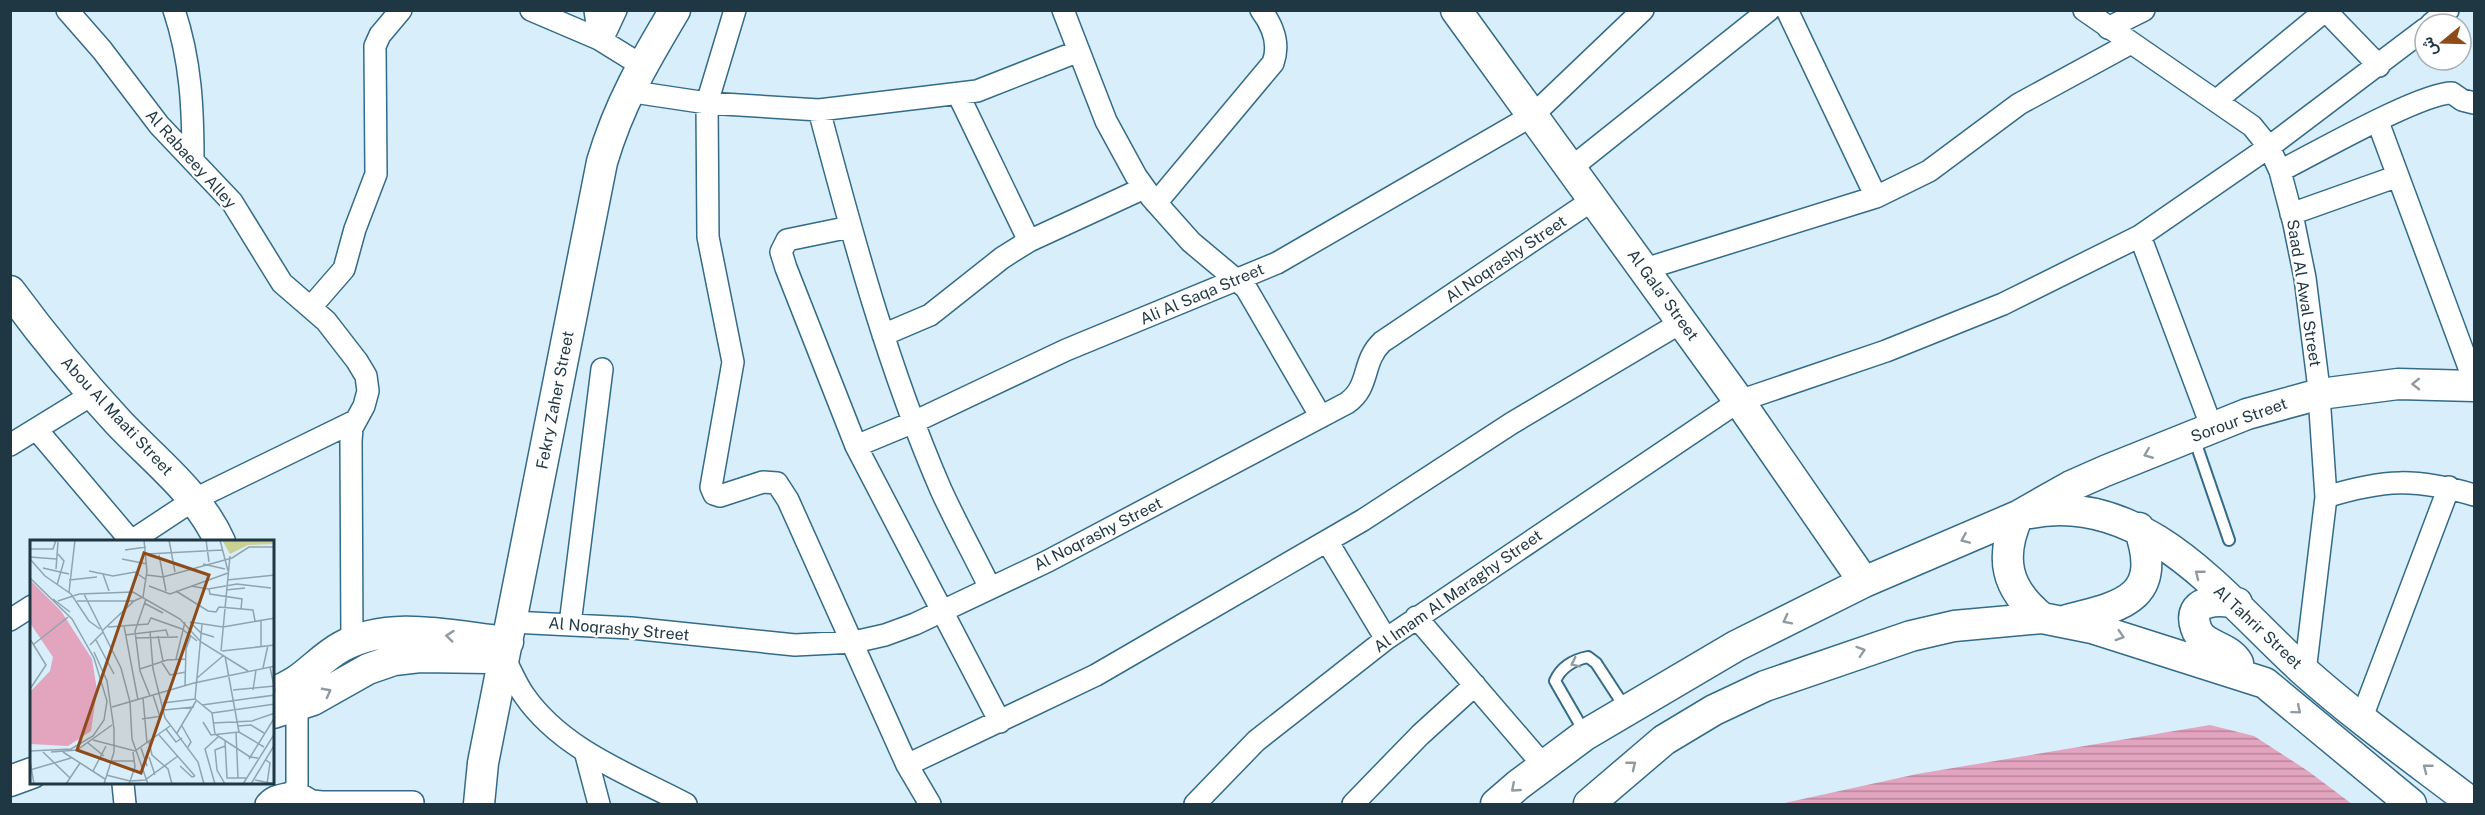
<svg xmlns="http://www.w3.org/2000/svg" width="2485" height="815" viewBox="0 0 2485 815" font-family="'Public Sans',Vazirmatn,sans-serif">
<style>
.water{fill:url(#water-rules)}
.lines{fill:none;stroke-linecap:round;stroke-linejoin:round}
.lane-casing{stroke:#336b88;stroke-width:14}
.street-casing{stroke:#336b88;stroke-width:24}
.secondary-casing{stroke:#336b88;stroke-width:33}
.lane{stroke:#fff;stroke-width:10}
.street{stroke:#fff;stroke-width:21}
.secondary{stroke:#fff;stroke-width:30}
.oneway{stroke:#8f9ba1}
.labels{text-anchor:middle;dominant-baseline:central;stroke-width:4.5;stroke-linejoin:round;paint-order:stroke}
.street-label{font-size:16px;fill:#1f3743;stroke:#fff}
.inset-road{fill:none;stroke:#8ea5b1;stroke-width:1.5}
.view{fill:#8d4b1a;fill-opacity:0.15;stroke:#8d4b1a;stroke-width:3}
.inset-edge{fill:none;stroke:#1f3743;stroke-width:3}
</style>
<defs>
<pattern id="water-rules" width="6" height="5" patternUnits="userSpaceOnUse" patternTransform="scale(1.5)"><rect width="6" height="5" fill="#e3a4be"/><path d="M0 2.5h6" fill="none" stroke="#b7869c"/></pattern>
</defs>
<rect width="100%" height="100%" fill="#d8eefb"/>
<path class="water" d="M2210,725L2254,736L2308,771L2352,804H1780L1917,774Z"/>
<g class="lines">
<g class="lane-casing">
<path id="lane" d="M2194,438L2229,540
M1585,733L1555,681C1561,667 1573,660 1588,657L1596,663L1626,709"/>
</g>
<g class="street-casing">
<path id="street" d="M67,10L102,50L159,125L232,202L282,283L326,321L357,361L366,376L368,391L364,406L352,428L351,441L352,641
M174,10C191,61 193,108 193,161
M531,10L599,39L641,65
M595,10L599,39
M735,10L707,103L708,237L733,362L711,487L714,494L720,496L763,482L777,483L788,500L907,765L930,804
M1063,10L1106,121L1136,176L1151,197L1191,242L1246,288L1321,417
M1787,10L1876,197
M2084,10L2252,126L2269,147L2280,171L2294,224L2305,278L2318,381L2326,497L2305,672
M2325,10L2379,66
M2431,24L2448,10
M2108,28L2144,10
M602,40L616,10
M627,91L707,103L819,110L977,91L1079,51
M958,94L1029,241
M2217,100L2326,10
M819,110C853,238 888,368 941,490C956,523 974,555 990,588
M2378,122L2474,381
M1571,168L1769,10
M2280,171C2314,154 2420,93 2452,93L2462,100L2474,103
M1156,203L1273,63C1280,44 1273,26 1261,10
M2291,214L2398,176
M850,227L787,240L781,252L786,268L856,446L1000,722
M2140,236L2212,428
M1645,269L1876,197L1929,171L2019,104L2131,43
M311,307L344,269L355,229L376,174L375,46L380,35L401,10
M883,335L930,315L1002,258L1029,241L1144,188
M37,430L131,541
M10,445L93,394
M856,446L914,422L1066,350L1277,263L1533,115L1643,10
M2326,497C2384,479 2416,478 2474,495
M1327,541L1386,639
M130,542L195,499L355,421
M1416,617L1544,766
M10,620L32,606
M512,622L631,628L795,645L854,642L885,635L915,624L1048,561L1347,403C1371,386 1361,362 1382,342L1594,199
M570,624L602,369
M504,658C511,670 516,684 524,695C562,750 629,774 686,804
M2362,717L2449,487
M585,751L599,804
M907,765L1096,675L1363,520L1512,423L1682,322
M123,784L125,804
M295,791L312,801L322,802H413
M266,804C277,791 287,798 297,789V706
M1195,804L1256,741L1386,639L1739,401L1886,351L2003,304L2140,236L2269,147L2425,29
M1353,804L1420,735L1475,685"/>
</g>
<g class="secondary-casing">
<path id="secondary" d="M1456,10L1739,401L1864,582
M10,291C44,337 80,381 119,423C155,461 198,493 220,542
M2030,513C2147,490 2228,603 2305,672C2358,719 2417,761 2473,804
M2018,516C1999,558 2006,589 2042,618
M2237,603C2219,599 2186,599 2196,628C2202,647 2228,645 2238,663
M2067,620C2123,606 2164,598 2139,528
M273,692C302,684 316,661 341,647C390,619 455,637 508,642
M273,713L313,700L368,669L394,660L420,657L489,658
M10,781L32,773
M479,804L483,763L602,162C619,104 644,62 675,10
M1496,804L1518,785L1585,735L1736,646L1864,582L2018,516L2071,486L2105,471L2247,414L2320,394L2398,384L2474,386
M1589,804L1664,740L1714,710L1765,686L1911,636L1954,626L2042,618L2092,628L2265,683L2411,804"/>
</g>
<use href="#lane" class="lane"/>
<use href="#street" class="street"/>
<use href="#secondary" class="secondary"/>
</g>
<defs><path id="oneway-chevron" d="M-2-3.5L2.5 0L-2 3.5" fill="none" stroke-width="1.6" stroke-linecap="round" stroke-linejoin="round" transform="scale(1.5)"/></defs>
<g class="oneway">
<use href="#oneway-chevron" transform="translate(2416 384) rotate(179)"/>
<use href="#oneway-chevron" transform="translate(2148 454) rotate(158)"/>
<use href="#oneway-chevron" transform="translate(1965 539) rotate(157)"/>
<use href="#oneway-chevron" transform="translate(2199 574) rotate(-142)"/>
<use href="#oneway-chevron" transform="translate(1787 620) rotate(153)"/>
<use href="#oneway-chevron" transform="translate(450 636) rotate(-174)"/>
<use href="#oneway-chevron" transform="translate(2120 636) rotate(17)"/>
<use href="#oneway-chevron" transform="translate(1861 651) rotate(-18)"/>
<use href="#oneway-chevron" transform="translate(1575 663) rotate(154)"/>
<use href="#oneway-chevron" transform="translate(327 692) rotate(-28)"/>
<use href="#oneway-chevron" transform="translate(2297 710) rotate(40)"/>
<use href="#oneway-chevron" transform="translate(1632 765) rotate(-39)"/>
<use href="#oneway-chevron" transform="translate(2427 768) rotate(-142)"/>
<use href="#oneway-chevron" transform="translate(1515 788) rotate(139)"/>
</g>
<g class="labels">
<g class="street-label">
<text transform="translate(191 159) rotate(48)">Al Rabaeey Alley</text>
<text transform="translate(1506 259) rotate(-34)">Al Noqrashy Street</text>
<text transform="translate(2304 293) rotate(81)">Saad Al Awal Street</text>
<text transform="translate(1202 294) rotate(-23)">Ali Al Saqa Street</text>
<text transform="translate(1663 295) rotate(54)">Al Gala' Street</text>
<text transform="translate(555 400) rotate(-79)">Fekry Zaher Street</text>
<text transform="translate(117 416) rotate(47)">Abou Al Maati Street</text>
<text transform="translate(2239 420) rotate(-20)">Sorour Street</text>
<text transform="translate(1098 534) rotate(-27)">Al Noqrashy Street</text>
<text transform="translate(1458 591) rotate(-35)">Al Imam Al Maraghy Street</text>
<text transform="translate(2258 627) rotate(43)">Al Tahrir Street</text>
<text transform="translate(619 629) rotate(5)">Al Noqrashy Street</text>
</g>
</g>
<g transform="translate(30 540)">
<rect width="244" height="244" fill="#d8eefb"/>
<path d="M192,0H244V4L218,5L200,14Z" fill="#c9d092"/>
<path d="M0,40L31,71L62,119L67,150L61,191L38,206L0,204V152L20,131L23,117L0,83Z" fill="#e3a4be"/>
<path class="inset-road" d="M114,0L117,32M139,0L145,32M176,0L179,22M190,0L198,31M0,9H23L26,0M95,10L116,7M117,14L192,10M129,15L136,51M0,17L26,19M0,19L15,36L41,54L59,81L70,89M92,19L117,24M173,24L195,29M13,28L39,34M26,29L28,2M59,31L83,36L105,32L115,39M73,34L79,51M117,35L133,37L202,18L219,7H245M0,38L42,79L64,118L77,161L74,180L63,196L41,209L0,211M39,40L67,37M197,40L245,35M27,45L34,21L28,14M119,46L140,54L198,33M161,46L178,49L207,44L241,48M179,49L180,54L212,59L211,69M196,50L215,48M146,51L178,71L186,72L189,67L223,70L225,81M39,52L45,0M54,54L91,128L100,162L102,199L118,244M23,59L40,72M116,59L105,91L110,131L120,156M28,61L49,54L103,52L150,79L171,102L218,131M47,61H104M114,63L133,73M160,82L193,87L245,78M160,82L171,93L184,97M172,84L165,159L182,173L185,194L220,217L228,218M94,86L108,160M78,87L118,84L121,78L152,89L167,101M72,91L104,61L113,57L117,31M120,91L123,129L135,178L168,222L174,244M95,95L136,90L138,96M128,96L133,121M105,98L148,97M0,99L16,125L0,149M66,100L84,134M4,104L38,77M60,105L73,92M231,106V80M191,111L200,16M192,111L245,105M64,112L77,141L84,189V212L74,244M195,116L209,192M146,119L155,82M131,121L140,135L156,132M240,127L245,151M233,128L238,105M110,129L137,120L156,119M167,138L194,115M155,145L156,109L161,95M203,150L245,146M223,150L226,130M123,155L130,177M113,158L117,203M133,163L165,159M172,165L245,155M82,167L164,143L245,126M134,170L164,167M182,173L245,164M112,179L132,176M173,182L181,195L209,192L234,207M183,183L222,181L245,173M152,186L161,202L158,207M208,186L221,185L234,193M136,189L146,202L152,198M206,192L208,238M147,193L166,161M129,195L165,236M63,200L105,211L140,186M195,201L197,238H216M119,202L122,215L138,229L142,244M58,203L74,216M195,206L185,210L187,230L195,244M111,208L117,226M13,212L40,238M21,212L47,210L82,185M33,212L75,239M119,217L125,235M219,219L245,177M236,220L240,223L237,244M0,221L4,244M81,221H104M150,226L162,237L165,236M0,230L41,218M63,231L76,206M76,235L100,241L115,240L148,216M225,240L245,244M36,244L50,223M99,244L105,227L103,212M185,244L175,209L188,197M213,244L245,193M221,244L245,204"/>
<path class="view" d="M114,13L179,35L111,233L47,210Z"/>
<rect width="244" height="244" class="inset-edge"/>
</g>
<rect width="2485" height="815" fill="none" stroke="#1f3743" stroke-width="24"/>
<g transform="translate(2443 42) rotate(251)"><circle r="28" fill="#ffffff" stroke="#a5afb4" stroke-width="1.5"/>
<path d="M0-4.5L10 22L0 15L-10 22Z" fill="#8d4b1a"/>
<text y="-9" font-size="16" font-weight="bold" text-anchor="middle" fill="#1f3743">ش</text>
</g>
</svg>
